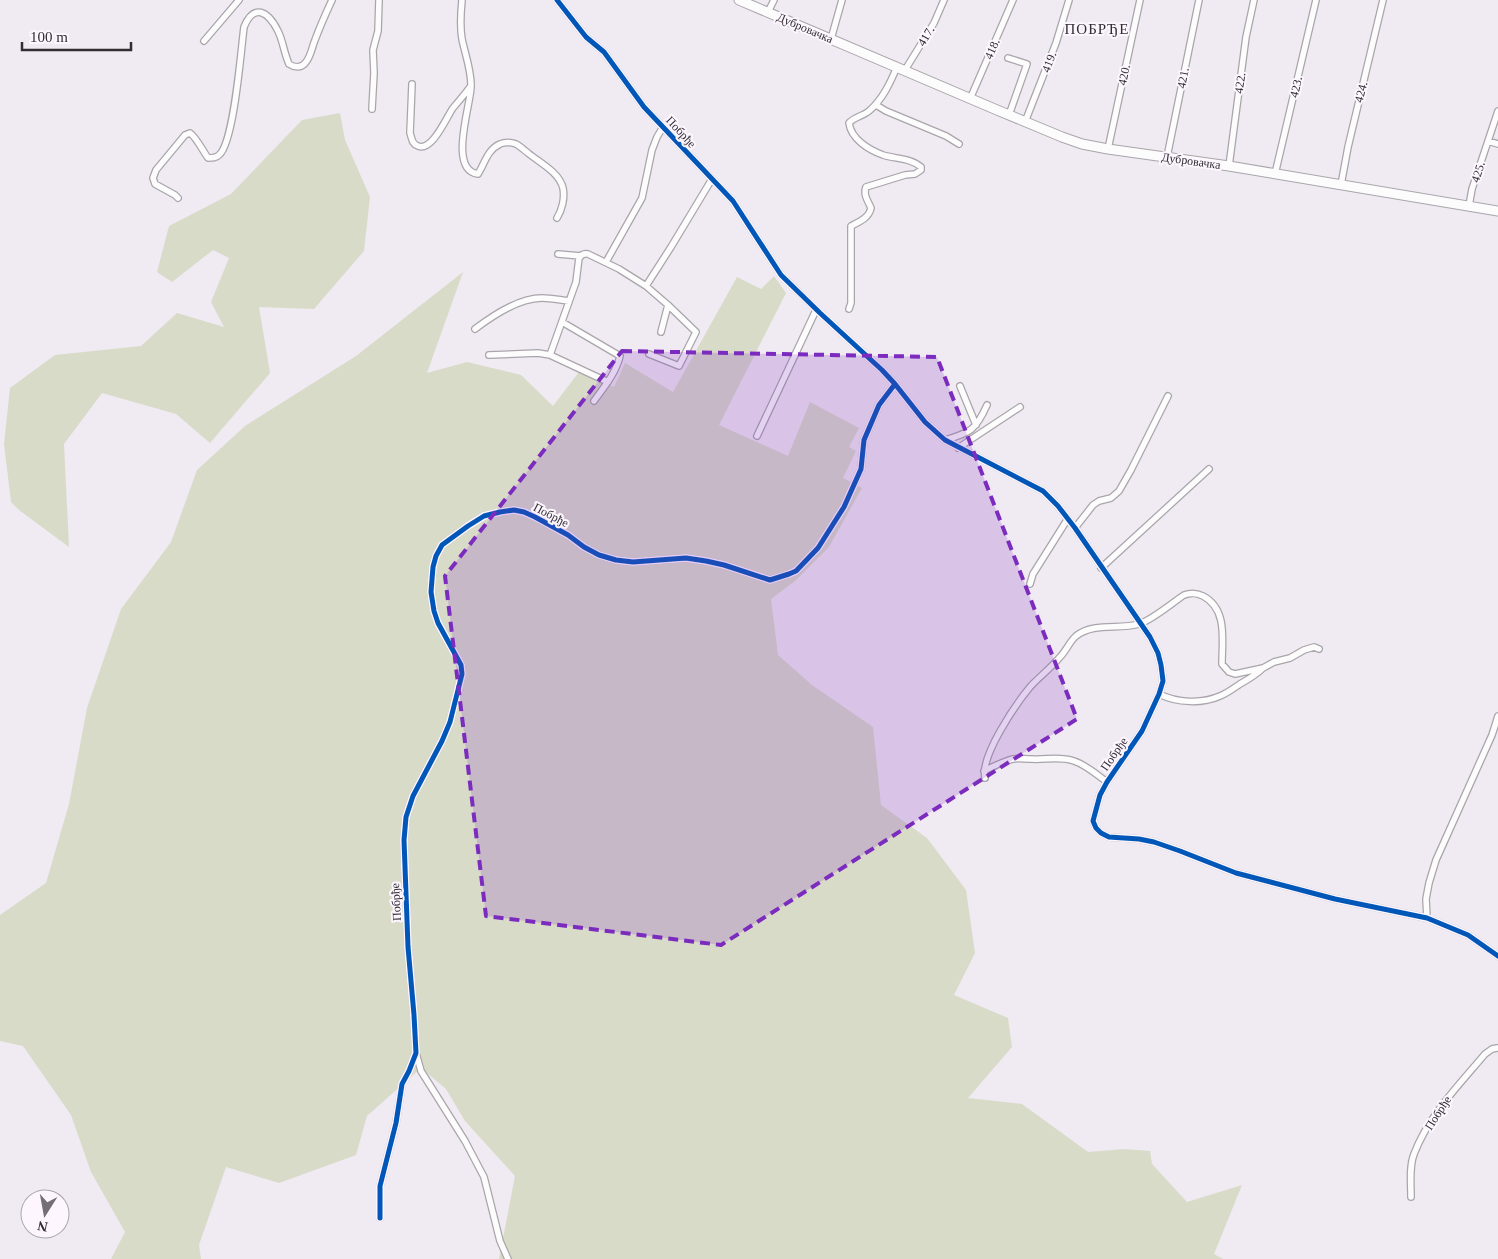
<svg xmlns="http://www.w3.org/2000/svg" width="1498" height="1259" viewBox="0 0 1498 1259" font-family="'Times New Roman',serif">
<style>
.green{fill:#d9dbc9}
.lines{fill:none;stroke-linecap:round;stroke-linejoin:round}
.street-casing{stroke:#a9a5aa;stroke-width:8}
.primary-casing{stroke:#a9a5aa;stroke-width:11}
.street{stroke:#fdfcfd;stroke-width:5.5}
.primary{stroke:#fdfcfd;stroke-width:9}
.cycleway-casing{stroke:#fdf6ff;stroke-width:8}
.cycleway{stroke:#0057b8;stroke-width:5}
.marked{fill:#7b2cbf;fill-opacity:0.2;stroke:#7b2cbf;stroke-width:4;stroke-dasharray:10 6;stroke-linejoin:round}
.labels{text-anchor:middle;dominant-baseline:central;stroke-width:4;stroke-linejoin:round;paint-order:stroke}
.street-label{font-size:12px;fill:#312d33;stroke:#fdf6ff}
.quarter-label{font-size:15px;letter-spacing:1px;fill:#312d33;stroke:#fdf6ff}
</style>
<rect width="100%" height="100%" fill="#f0eaf2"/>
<path class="green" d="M340,113L345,140L370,197L364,251L314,309L259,307L270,373L210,443L176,414L102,393L64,444L69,547L19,510L11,502L4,444L10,388L55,355L141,346L177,313L224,327L211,302L229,258L213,250L172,282L157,272L169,226L231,194L302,120Z
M463,272L427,373L467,362L521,375L553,406L579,372L614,387L625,363L673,392L737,277L761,289L774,276L786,293L719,425L788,456L810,402L859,428L849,447L856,451L843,478L862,488L829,547L795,581L771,599L778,655L812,685L873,727L881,805L927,838L966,890L975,953L954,995L1008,1018L1012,1047L968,1098L1022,1104L1088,1152L1124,1149L1150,1151L1152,1164L1187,1202L1242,1185L1214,1254L1223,1259H499L515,1176L465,1121L446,1089L421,1068L367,1116L356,1155L279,1183L226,1167L199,1245L201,1259H111L125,1232L91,1172L71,1115L23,1046L0,1041V915L46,883L69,804L87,708L121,609L171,542L197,470L245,426L356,356Z"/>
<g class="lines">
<g class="street-casing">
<path id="street" d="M462,0C461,10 460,28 462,39C465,54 471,69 471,85C472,102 447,170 478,174C485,163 487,150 500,144C504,142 511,142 516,144C520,146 524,150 528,153C540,163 559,172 563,188C565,198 562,210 557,218
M557,0L586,37L604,52L644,107L733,201L781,275L820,313L882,370L895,384L925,422L945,440L1043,491L1058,506L1075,528L1150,637L1158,653L1161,665L1163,681L1159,694L1142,731L1107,782L1100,795L1093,821L1096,828L1101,833L1109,837L1139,839L1154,842L1180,851L1236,873L1335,899L1427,918L1468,935L1498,956
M768,12L774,0
M831,39L842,0
M204,41L239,0
M1008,58L1027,64L1009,115
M905,70L934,23L944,0
M412,84L410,133C412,139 412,144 418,146C432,152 446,118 453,108C459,101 465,94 470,87
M970,99L1013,0
M876,105L886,111L946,136L959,144
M372,109L374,73L373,50L378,31L379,0
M1025,122L1056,43L1069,0
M1488,141L1498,144
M1108,149L1140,0
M1167,157L1199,0
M1229,166L1246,37L1254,0
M1275,174L1316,0
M1341,185L1348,147L1383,0
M178,198L175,195L155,184L153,178L156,170L185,135L190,133C196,137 203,151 208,158C213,158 216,158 219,155C234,143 241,50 244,27C254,3 268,11 278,31C283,41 284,53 289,64C295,68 302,68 306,62C311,56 312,47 315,40C320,26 326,13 332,0
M1469,206L1472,189L1498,111
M558,254L581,256
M606,262L642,198L652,150L657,137L663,127
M646,286L668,305L696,332L679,366L649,354
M849,309L851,303V226C859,222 869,218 871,208C868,201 863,195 866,187L905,175L915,174L921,170V167C911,158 896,159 883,155C869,150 851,139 849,123C854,117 863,116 869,111C883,99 890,83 897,67
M562,322L620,356C616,373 604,387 594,401
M475,329C492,316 519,298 542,298C551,298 560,300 569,301
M661,332L668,305
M489,355L538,353L550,355L608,382
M550,355L576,282L579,258C581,255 584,253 588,254L619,269L646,286L671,247L712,179
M960,386L976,425
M757,436L816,310
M945,440C970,433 976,430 987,405
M958,448L1020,407
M1075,528L1093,505L1099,501L1111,498L1119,491L1131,470L1168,396
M1101,568L1209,469
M1030,584L1033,574L1067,520
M1159,694C1177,703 1202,704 1220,696C1228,693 1234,688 1240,684C1249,679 1256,675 1263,668
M984,771C992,767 1000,763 1009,760C1017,757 1023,759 1031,759C1046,760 1060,756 1074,761C1086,765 1096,774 1107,782
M985,778C980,756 1016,704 1030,687C1039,677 1051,668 1060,657C1066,651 1070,641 1076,636C1094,622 1119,630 1139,624C1152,620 1172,603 1184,595C1192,592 1197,593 1203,596C1228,609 1222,641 1222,664L1229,672L1235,674L1263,668L1274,662L1290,658L1304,650L1314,647L1319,649
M1427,918L1426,899L1429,883L1436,860L1492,735L1498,716
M416,1053L421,1071L465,1141L484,1177L500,1241L508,1259
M1411,1197C1411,1183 1409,1167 1414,1154C1429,1115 1459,1085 1485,1054L1492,1049L1497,1048
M380,1218V1186L396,1123L402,1084L409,1071L416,1053L414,1015L408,947L404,840L406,817L413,796L442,741L450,722L462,674L461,665L438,623L434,611L431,592L433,567L436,556L442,545L468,526L484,516L500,512L514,510L524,512L535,517L568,535L584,547L599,555L616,560L633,562L686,558L706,561L724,565L770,580L789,574L796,571L818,548L844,507L861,469L864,440L879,405L895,384"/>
</g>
<g class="primary-casing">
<path id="primary" d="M739,0L997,110L1062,137L1082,144L1108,149L1229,166L1498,211"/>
</g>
<use href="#street" class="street"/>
<use href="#primary" class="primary"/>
<g class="cycleway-casing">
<path id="cycleway" d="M557,0L586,37L604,52L644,107L733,201L781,275L820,313L882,370L895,384L925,422L945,440L1043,491L1058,506L1075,528L1150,637L1158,653L1161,665L1163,681L1159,694L1142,731L1107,782L1100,795L1093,821L1096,828L1101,833L1109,837L1139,839L1154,842L1180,851L1236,873L1335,899L1427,918L1468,935L1498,956
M380,1218V1186L396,1123L402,1084L409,1071L416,1053L414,1015L408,947L404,840L406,817L413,796L442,741L450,722L462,674L461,665L438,623L434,611L431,592L433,567L436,556L442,545L468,526L484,516L500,512L514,510L524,512L535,517L568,535L584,547L599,555L616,560L633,562L686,558L706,561L724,565L770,580L789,574L796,571L818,548L844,507L861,469L864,440L879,405L895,384"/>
</g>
<use href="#cycleway" class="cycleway"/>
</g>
<path class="marked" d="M622,351L937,357L1077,719L721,945L486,916L445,576Z"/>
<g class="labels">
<g class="street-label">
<text transform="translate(805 28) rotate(23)">Дубровачка</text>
<text transform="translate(926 36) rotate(-59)">417.</text>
<text transform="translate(992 49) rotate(-66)">418.</text>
<text transform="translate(1049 62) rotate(-69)">419.</text>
<text transform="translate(1124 75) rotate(-78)">420.</text>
<text transform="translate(1183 78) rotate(-79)">421.</text>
<text transform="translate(1240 83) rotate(-82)">422.</text>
<text transform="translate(1296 87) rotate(-77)">423.</text>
<text transform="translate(1361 92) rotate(-76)">424.</text>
<text transform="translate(681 132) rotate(47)">Побрђе</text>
<text transform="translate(1191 161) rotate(8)">Дубровачка</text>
<text transform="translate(1478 172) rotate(-72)">425.</text>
<text transform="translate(551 515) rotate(28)">Побрђе</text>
<text transform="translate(1114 754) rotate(-55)">Побрђе</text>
<text transform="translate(396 902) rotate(-93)">Побрђе</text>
<text transform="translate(1438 1113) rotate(-57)">Побрђе</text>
</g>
<g class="quarter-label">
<text x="1097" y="29">ПОБРЂЕ</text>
</g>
</g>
<g transform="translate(45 1214) rotate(191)"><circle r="24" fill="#fdf6ff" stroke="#aba6ad"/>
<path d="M0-4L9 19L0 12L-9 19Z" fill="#746f76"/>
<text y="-8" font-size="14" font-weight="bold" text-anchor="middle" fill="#312d33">N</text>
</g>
<path d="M22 42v8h109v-8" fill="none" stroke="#312d33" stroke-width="2.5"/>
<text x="30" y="42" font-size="15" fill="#312d33" stroke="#fdf6ff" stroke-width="4" paint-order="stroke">100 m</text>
</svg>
